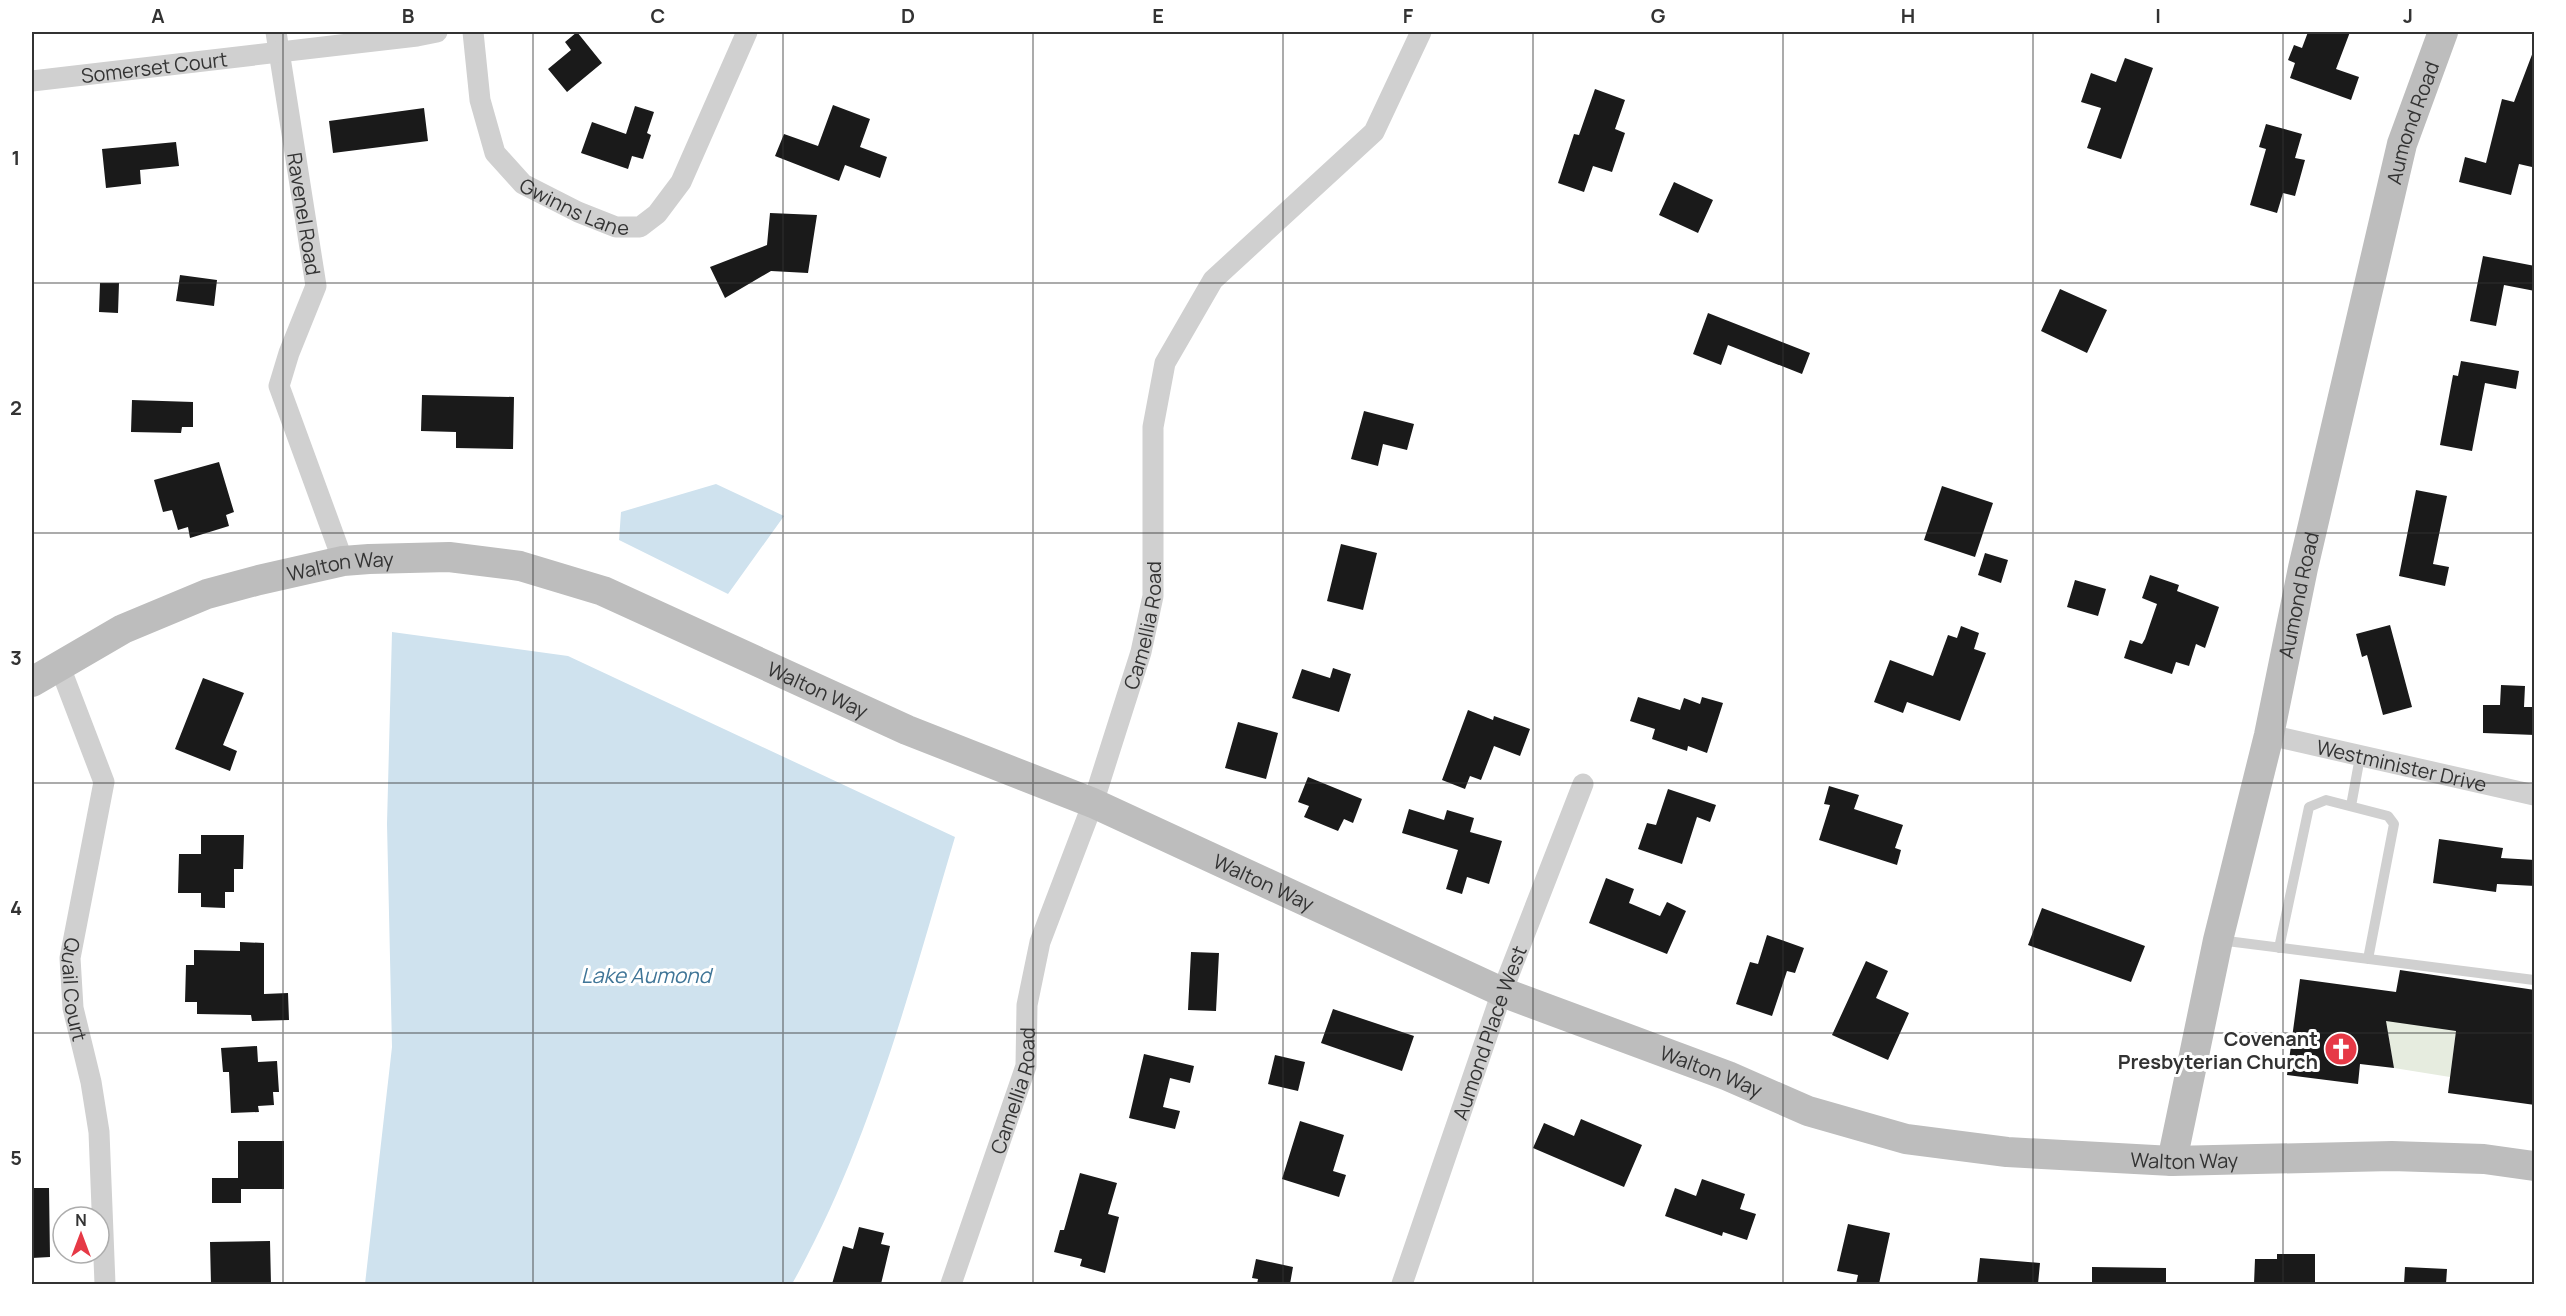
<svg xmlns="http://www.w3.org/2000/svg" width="2566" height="1316" viewBox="0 0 2566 1316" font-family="Manrope,sans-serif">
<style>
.green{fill:#e6ecdf}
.water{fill:#cfe2ee}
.building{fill:#1a1a1a}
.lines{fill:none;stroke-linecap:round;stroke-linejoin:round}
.lane{stroke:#d0d0d0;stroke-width:10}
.street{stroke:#d0d0d0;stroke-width:21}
.secondary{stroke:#bdbdbd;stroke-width:30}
.grid{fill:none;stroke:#333;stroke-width:1.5;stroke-opacity:0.55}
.labels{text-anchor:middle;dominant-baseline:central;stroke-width:6;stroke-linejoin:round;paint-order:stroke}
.street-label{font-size:20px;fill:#333;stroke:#fff}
.poi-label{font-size:20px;font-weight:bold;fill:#333;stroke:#fff;text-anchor:end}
.water-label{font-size:21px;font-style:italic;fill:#3f7597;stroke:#fff}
.neatline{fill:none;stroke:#333;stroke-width:2}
.grid-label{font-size:20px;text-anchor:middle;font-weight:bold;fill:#333}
</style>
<rect width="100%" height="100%" fill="#fff"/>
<path class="green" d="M2378,1019L2456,1031L2450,1077L2394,1068L2388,1034L2377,1031Z"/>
<path class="water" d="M716,484L784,516L728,594L619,540L621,512Z
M392,632L568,656L955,837C910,988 870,1145 792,1284H365L392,1047L387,824Z"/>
<path class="building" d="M577,32L602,63L567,92L548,69L571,50L565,42Z
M2308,32H2350L2336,69L2359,77L2351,100L2290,78L2295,63L2288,60L2294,45L2302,48Z
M2533,52L2532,167L2519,164L2511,195L2459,182L2465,157L2486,163L2502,99L2514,102Z
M2125,58L2153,68L2121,159L2087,148L2101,108L2081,102L2091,73L2116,82Z
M1595,89L1625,100L1615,129L1625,133L1612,172L1593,166L1584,192L1558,183L1574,134L1579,135Z
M833,105L870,119L860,147L887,157L880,178L845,165L839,181L775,156L784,134L818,146Z
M635,106L654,112L647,133L651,135L643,159L632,156L628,169L581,153L592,122L626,134Z
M424,108L428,141L333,153L329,121Z
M2266,124L2302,134L2295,158L2305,160L2295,196L2283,193L2277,213L2250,205L2266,149L2259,147Z
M176,142L179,166L140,170L141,184L106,188L102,149Z
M1674,182L1713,200L1698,233L1659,215Z
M770,213L817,215L808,273L771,271L725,298L710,267L767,245Z
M2483,256L2535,266V291L2504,285L2496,326L2470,321Z
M180,275L217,280L214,306L176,301Z
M100,283H119L118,313L99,312Z
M2060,289L2107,310L2087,353L2041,331Z
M1708,313L1810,353L1802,374L1728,345L1721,365L1693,354Z
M2461,361L2519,371L2516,389L2485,383L2472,451L2440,445L2453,375L2458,376Z
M422,395L514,397L513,449L456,448V432L421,431Z
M132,400L193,402V427H182L181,433L131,432Z
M1364,411L1414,424L1407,450L1383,444L1378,466L1351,459Z
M219,462L234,512L226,515L229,526L190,538L188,527L178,530L172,510L163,512L154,480Z
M1942,486L1993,503L1975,557L1924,540Z
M2416,490L2447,496L2433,564L2449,567L2445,586L2399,576Z
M1341,544L1377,553L1363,610L1327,601Z
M1985,553L2008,560L2001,583L1978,575Z
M2150,575L2179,585L2177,591L2219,607L2205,648L2196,644L2189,666L2176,662L2172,674L2124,658L2130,640L2142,644L2145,639L2157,604L2142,598Z
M2075,580L2106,589L2098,616L2067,607Z
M2390,625L2412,707L2383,715L2367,655L2362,657L2356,634Z
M1961,626L1979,633L1974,649L1986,653L1960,721L1907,702L1903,713L1874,702L1890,660L1933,676L1948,635L1957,638Z
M1333,668L1351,674L1339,712L1292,698L1302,669L1330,678Z
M203,678L244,693L223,745L237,751L230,771L175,749Z
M2501,685L2525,686L2524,707H2535V735L2483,733V705H2500Z
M1638,697L1680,710L1684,698L1700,704L1702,697L1723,703L1707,753L1688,746L1687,751L1652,739L1655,729L1630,721Z
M1468,710L1493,720L1494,716L1530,729L1520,756L1494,746L1481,780L1470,776L1465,789L1442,780Z
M1238,722L1278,733L1266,779L1225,768Z
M1308,777L1362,799L1353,823L1344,819L1338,831L1304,817L1309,806L1298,802Z
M1829,786L1859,795L1854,809L1903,825L1895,848L1901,850L1897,865L1819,840L1830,805L1824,804Z
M1668,789L1716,805L1710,822L1697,817L1682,864L1638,849L1647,823L1656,825Z
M1409,809L1444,820L1447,810L1474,818L1470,832L1502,841L1489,884L1467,877L1462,894L1446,889L1458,850L1402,833Z
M201,835H244L243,869H234V892H225V908L201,907V893H178L179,854H201Z
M2439,839L2503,848L2501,858L2535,860V886L2497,884L2496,892L2433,883Z
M1606,878L1634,889L1629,903L1660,916L1667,902L1686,911L1667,954L1589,923Z
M2042,908L2145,946L2131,982L2028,945Z
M1767,935L1804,948L1795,973L1787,971L1772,1016L1736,1004L1750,962L1758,964Z
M240,942L264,943V994L288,993L289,1020L252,1021L251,1015L197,1014V1002H185L186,965H194V950L240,951Z
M1191,952L1219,953L1216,1011L1188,1010Z
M1866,961L1888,971L1876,998L1909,1013L1888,1060L1832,1035Z
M2400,970L2535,990V1105L2448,1093L2456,1031L2386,1021L2394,1068L2360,1064L2358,1084L2287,1075L2300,979L2396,992Z
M1333,1009L1414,1036L1402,1071L1321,1043Z
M257,1046L258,1062L277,1061L279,1092H273L274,1105L258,1106L259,1112L231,1113L229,1072H223L221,1048Z
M1144,1054L1194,1066L1190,1083L1170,1078L1163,1107L1180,1111L1175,1129L1129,1118Z
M1275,1055L1305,1062L1298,1091L1268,1084Z
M1581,1119L1642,1145L1624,1187L1533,1148L1544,1123L1574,1136Z
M1300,1121L1344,1135L1333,1171L1346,1175L1339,1197L1282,1179Z
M238,1141H284V1189H241V1203H212V1178H238Z
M1080,1173L1117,1183L1108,1214L1119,1217L1105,1273L1080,1266L1082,1259L1054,1252L1060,1230H1064Z
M1702,1179L1745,1194L1740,1209L1756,1214L1747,1240L1723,1232L1722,1236L1665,1216L1675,1188L1696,1196Z
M32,1188H49L50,1257L32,1258Z
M1848,1224L1890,1233L1879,1284H1856L1858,1275L1837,1271Z
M859,1227L884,1233L881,1244L890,1246L881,1284H832L843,1246L853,1249Z
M270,1241L271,1284H211L210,1242Z
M2277,1254H2315V1284H2254L2255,1259H2277Z
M1980,1258L2040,1263L2038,1284H1977Z
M1256,1259L1293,1267L1290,1284H1257L1258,1279L1252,1278Z
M2092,1267L2166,1268V1284H2092Z
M2405,1267L2447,1269L2446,1284H2404Z"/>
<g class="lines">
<path class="lane" d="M2351,806L2360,757
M2219,940L2534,980
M2279,948L2309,807L2326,800L2388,816L2394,824L2368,959"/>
<g class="street">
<path id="s1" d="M276,32L316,286L289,353L279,386L343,561"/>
<path id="s2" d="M473,32L480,100L495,153L523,184L578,212L616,227H640L657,214L681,182L747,32"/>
<path id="s3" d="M32,81L417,36L437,32"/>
<path id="s4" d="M60,667L104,782L70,958L73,1008L91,1082L99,1132L105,1284"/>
<path id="s5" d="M2269,735L2534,795"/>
<path id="s6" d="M951,1284L1026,1066L1027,1005L1040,942L1093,803L1141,652L1153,596V427L1165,363L1213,280L1374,132L1421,32"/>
<path id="s7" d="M1402,1284L1502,992L1583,784"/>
</g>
<g class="secondary">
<path id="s8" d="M32,682L123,629L207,594L259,580L343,561L369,559L449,557L520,566L603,591L907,730L1093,803L1502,992L1728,1076L1808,1111L1906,1139L2007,1152L2172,1161L2392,1156L2484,1159L2534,1166"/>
<path id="s9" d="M2172,1161L2218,940L2269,735L2303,568L2402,144L2443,32"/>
</g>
</g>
<path class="grid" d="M283,32V1284M533,32V1284M783,32V1284M1033,32V1284M1283,32V1284M1533,32V1284M1783,32V1284M2033,32V1284M2283,32V1284M32,283H2534M32,533H2534M32,783H2534M32,1033H2534"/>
<defs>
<g id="church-disc" transform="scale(1.725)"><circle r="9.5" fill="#e63946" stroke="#fff"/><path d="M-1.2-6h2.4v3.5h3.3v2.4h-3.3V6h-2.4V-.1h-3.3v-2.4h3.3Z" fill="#fff"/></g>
</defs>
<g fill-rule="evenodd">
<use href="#church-disc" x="2341" y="1049"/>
</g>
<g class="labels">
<g class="street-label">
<text stroke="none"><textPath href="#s3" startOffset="123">Somerset Court</textPath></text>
<text stroke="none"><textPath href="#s9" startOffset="1066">Aumond Road</textPath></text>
<text stroke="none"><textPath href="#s2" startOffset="222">Gwinns Lane</textPath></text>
<text stroke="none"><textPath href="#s1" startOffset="184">Ravenel Road</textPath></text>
<text stroke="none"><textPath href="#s8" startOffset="333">Walton Way</textPath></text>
<text stroke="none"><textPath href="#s9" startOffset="580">Aumond Road</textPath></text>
<text stroke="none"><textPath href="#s6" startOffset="690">Camellia Road</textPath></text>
<text stroke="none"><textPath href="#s8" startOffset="837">Walton Way</textPath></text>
<text stroke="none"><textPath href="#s5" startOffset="136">Westminister Drive</textPath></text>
<text stroke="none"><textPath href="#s8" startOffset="1323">Walton Way</textPath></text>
<text stroke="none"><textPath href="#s4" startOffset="334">Quail Court</textPath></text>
<text stroke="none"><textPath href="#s7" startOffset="266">Aumond Place West</textPath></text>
<text stroke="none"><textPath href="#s8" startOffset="1809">Walton Way</textPath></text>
<text stroke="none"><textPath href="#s6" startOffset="204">Camellia Road</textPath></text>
<text stroke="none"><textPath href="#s8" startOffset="2295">Walton Way</textPath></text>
</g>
<g class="poi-label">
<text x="2318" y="1038">Covenant<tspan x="2318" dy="23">Presbyterian Church</tspan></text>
</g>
<g class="water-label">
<text x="646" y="975">Lake Aumond</text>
</g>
</g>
<rect width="2566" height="1316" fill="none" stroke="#ffffff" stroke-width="66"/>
<g transform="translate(81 1235)"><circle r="28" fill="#ffffff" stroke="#adadad" stroke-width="1.5"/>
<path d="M0-4.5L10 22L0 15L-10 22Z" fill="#e63946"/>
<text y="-9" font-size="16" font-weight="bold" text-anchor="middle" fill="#333333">N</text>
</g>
<rect x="33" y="33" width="2500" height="1250" class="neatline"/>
<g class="grid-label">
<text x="158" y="23">A</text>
<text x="408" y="23">B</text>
<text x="658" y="23">C</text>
<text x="908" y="23">D</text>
<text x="1158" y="23">E</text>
<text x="1408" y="23">F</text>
<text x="1658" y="23">G</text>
<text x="1908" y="23">H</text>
<text x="2158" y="23">I</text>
<text x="2408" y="23">J</text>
<text x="16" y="165">1</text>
<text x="16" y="415">2</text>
<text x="16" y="665">3</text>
<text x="16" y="915">4</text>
<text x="16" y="1165">5</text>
</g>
</svg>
